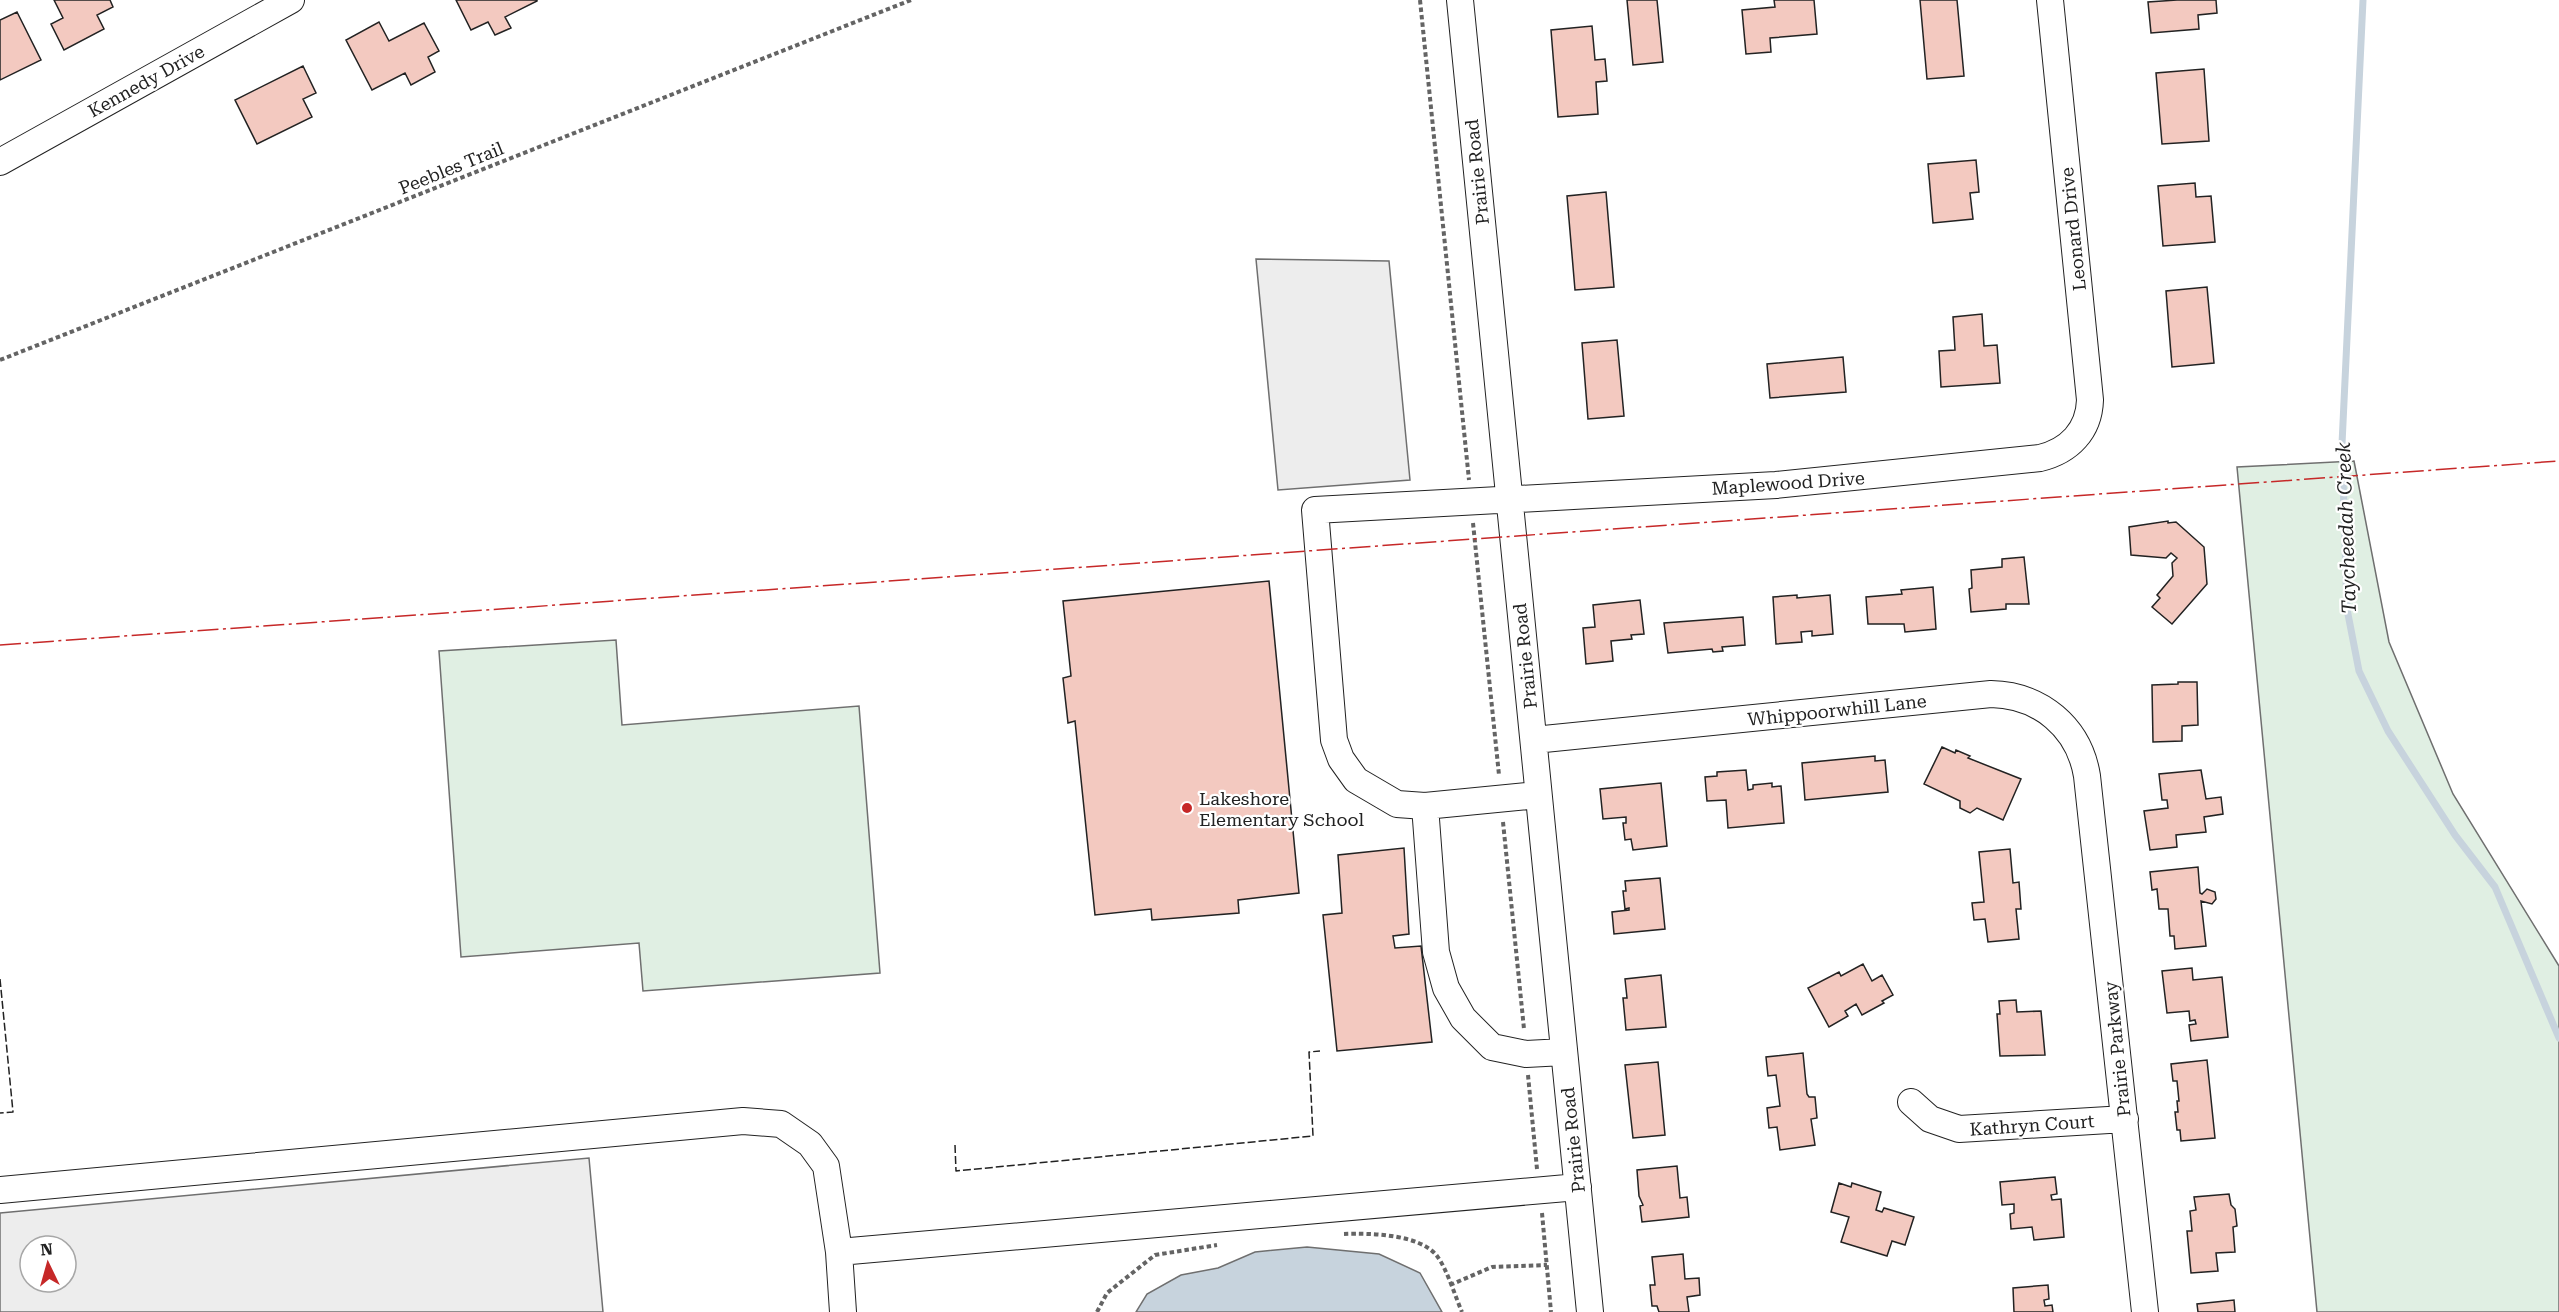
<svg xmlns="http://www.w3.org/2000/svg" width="2559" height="1312" viewBox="0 0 2559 1312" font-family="'Roboto Serif',serif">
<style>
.green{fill:#e0efe3;stroke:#6f6f6f;stroke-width:1.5}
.parking{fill:#ededed;stroke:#6f6f6f;stroke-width:1.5;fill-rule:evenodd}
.water{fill:#c7d3dd;stroke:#6f6f6f;stroke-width:1.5}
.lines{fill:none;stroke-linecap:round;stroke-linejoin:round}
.stream{stroke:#c7d3dd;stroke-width:7}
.building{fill:#f3c9c0;stroke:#222;stroke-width:1.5}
.minor-casing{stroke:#222;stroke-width:28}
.path{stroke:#646464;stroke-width:4;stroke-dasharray:4.5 3;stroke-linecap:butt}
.minor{stroke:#fff;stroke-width:26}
.fence{stroke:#222;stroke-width:1.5;stroke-dasharray:8 3;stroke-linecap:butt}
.power{stroke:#c62828;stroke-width:1.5;stroke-dasharray:21 4.5 3 4.5;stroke-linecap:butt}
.poi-dot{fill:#c62828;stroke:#fff;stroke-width:2}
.labels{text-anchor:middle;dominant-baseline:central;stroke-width:4.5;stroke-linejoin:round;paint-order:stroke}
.street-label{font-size:18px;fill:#222;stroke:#fff}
.poi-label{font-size:18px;fill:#222;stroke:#fff;text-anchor:start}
.water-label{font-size:20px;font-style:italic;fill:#222;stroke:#fff}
</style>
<rect width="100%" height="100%" fill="#fff"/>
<path class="green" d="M2354,461L2389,642L2453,794L2559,966V1312H2317L2237,467Z
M616,640L622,725L859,706L880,973L643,991L639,943L461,957L439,651Z"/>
<path class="parking" d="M1256,259L1389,261L1410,480L1278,490Z
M589,1158L603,1312H0V1213ZM30,1246H66V1282H30Z"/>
<path class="water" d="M1307,1247L1379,1254L1420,1273L1442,1312H1136L1147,1294L1181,1275L1218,1268L1255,1252Z"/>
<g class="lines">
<path class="stream" d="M2363,0L2342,444L2347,609L2359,671L2388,731L2455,835L2495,887L2559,1038"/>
</g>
<path class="building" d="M54,0H110L113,7L97,15L104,29L64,50L51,24L63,18Z
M456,0H537V1L505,17L511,28L495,35L488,22L471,30Z
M1627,0H1657L1663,62L1633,65Z
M1774,0H1814L1817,34L1770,38L1771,52L1746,54L1742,10L1775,7Z
M1920,0H1957L1964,76L1927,79Z
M2177,0H2216L2217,13L2198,15L2199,29L2151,33L2148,2Z
M17,12L41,60L0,80V20Z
M379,22L389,41L424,23L439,51L428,57L435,72L411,85L405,73L372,90L346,40Z
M1592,26L1595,60L1605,59L1607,81L1596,82L1598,114L1558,117L1551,30Z
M303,66L316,93L303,99L312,117L257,144L235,100Z
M2204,69L2209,141L2162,144L2156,73Z
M1976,160L1979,192L1970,193L1973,219L1933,223L1928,164Z
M2195,183L2196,197L2211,196L2215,242L2163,246L2158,186Z
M1606,192L1614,287L1575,290L1567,196Z
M2207,287L2214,363L2172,367L2166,291Z
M1982,314L1984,346L1997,345L2000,383L1941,387L1939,351L1955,350L1953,317Z
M1617,340L1624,416L1588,419L1582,343Z
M1843,357L1846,392L1770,398L1767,364Z
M2168,521V523L2176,522L2204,547L2207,584L2172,624L2152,607L2160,598L2157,595L2173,576L2172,563L2177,558L2171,553L2166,558L2131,555L2129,527Z
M2024,557L2029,604H2006V609L1971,612L1969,589L1972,588L1971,570L2002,567V559Z
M1269,581L1299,893L1238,900L1239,913L1152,920L1151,909L1095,915L1075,721L1068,723L1063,678L1071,676L1063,601Z
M1933,587L1936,629L1905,632L1904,624H1868L1866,597L1902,594L1901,590Z
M1797,595V598L1830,595L1833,634L1812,636V631L1801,632L1802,642L1776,644L1773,597Z
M1640,600L1644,634L1631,635L1632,639L1611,641L1613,661L1586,664L1583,628L1595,627L1593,605Z
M1743,617L1745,645L1722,647L1723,651L1713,652L1712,649L1668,653L1664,623Z
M2178,682H2197L2198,725L2182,726V741L2153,742L2152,685L2178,684Z
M1942,747L1955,753L1956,750L1970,756L1968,758L2021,779L2003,820L1977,808L1970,813L1960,808V801L1924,784Z
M1875,756V761L1885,760L1888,792L1805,800L1802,763Z
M1746,770L1748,790L1753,789V785L1772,783V787L1781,786L1784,823L1728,828L1726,800L1707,801L1705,777L1717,776V772Z
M2201,770L2206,799L2221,797L2223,814L2204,817L2206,832L2176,835L2177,847L2150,850L2144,811L2168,808L2167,800H2162L2159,774Z
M1661,783L1667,846L1633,850L1631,839L1625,840L1623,823H1626V817L1603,819L1600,789Z
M1404,848L1409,934L1393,936L1395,948L1421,946L1432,1042L1337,1051L1323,915L1342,913L1338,855Z
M2010,849L2013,883L2019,882L2021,909H2016L2019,939L1988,942L1985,919L1974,920L1972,903L1984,902L1979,852Z
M2198,867L2200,893L2202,894L2207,889L2215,892L2216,899L2212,904L2201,901L2206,946L2175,949L2174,936H2170L2168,909H2159L2157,889L2152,890L2150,872Z
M1660,878L1665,929L1614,934L1612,912L1629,910V908L1625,909L1623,891H1626L1625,881Z
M1863,964L1872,981L1882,975L1893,995L1882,1001L1884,1003L1862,1015L1856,1004L1845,1011L1848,1016L1829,1027L1808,988L1839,972L1841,976Z
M2192,968L2193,980L2222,977L2228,1037L2191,1041L2189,1025L2196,1024L2195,1020L2190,1021L2189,1011L2167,1013L2162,971Z
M1661,975L1666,1027L1626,1030L1623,998H1627L1625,979Z
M2016,1000L2017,1012L2041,1011L2045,1055L2000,1056L1997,1014H2000L1999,1001Z
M1803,1053L1807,1094L1809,1097H1815L1817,1118L1811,1119L1815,1145L1780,1150L1777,1127L1769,1128L1767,1108L1780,1106L1776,1075L1768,1076L1766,1057Z
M2207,1060L2215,1138L2181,1141L2180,1130H2177L2175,1112H2178L2177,1101H2179L2177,1081H2173L2171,1064Z
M1658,1062L1665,1135L1633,1138L1625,1065Z
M1677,1166L1680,1198L1687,1197L1689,1217L1642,1222L1640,1206L1643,1205L1639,1196L1637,1170Z
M2055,1177L2057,1194L2051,1195L2052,1200L2061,1199L2064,1237L2034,1240L2032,1227L2011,1229L2010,1214L2014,1213V1204L2002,1205L2000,1182Z
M1839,1183L1851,1187L1852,1183L1881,1192L1876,1210L1882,1212L1884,1208L1914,1217L1905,1245L1892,1241L1887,1256L1841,1242L1849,1217L1831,1212Z
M2229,1194L2231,1205L2235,1209L2237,1226L2233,1227L2235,1252L2216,1253L2218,1271L2191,1273L2187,1231H2192L2190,1211L2196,1210L2194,1197Z
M1683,1254L1685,1279L1699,1278L1700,1295L1687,1297L1689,1312H1659L1657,1306H1652L1650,1285H1655L1652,1257Z
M2048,1285L2049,1299L2044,1300L2045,1306L2052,1305L2053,1312H2014L2013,1288Z
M2234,1300L2235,1312H2198L2197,1304Z"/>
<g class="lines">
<g class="minor-casing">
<path id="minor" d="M1460,0L1590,1312
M0,162L291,0
M1534,740L1991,694C2040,695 2079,727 2087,776L2145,1312
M1538,795L1425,806L1436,952L1446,988L1463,1018L1492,1047L1526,1054L1564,1052
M1425,806L1397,804L1356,780L1341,759L1334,740L1315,510L1776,485L2040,458C2069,451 2089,431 2090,400L2050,0
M1911,1102L1930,1119L1959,1129L2125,1119
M0,1190L743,1121L781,1124L810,1144L826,1166L839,1252L843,1312
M839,1252L1578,1187"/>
</g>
<path class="path" d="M1420,0L1469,480
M0,360L911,0
M1473,523L1499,775
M1503,822L1524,1029
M1528,1075L1537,1169
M1542,1213L1551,1312
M1344,1234C1370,1233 1420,1234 1437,1256C1447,1269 1455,1296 1462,1312
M1450,1285L1492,1267L1547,1265
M1097,1312L1107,1293L1155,1255L1217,1245"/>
<use href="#minor" class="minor"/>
<path class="fence" d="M0,979L13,1112L0,1113
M955,1145L956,1171L1313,1136L1309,1052L1320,1051"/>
<path class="power" d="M0,645L2559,461"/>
</g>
<circle class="poi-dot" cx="1187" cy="808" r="6"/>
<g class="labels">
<g class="street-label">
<text transform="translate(146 81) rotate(-29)">Kennedy Drive</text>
<text transform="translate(451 168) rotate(-22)">Peebles Trail</text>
<text transform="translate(1477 172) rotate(-96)">Prairie Road</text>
<text transform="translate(2073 229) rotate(-96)">Leonard Drive</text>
<text transform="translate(1788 483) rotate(-4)">Maplewood Drive</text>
<text transform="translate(1525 656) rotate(-96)">Prairie Road</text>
<text transform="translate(1837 710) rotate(-6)">Whippoorwhill Lane</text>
<text transform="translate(2117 1049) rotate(-96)">Prairie Parkway</text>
<text transform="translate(2032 1125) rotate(-4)">Kathryn Court</text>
<text transform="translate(1573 1140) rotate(-96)">Prairie Road</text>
</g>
<g class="poi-label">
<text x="1199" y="798">Lakeshore<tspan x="1199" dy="21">Elementary School</tspan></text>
</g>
<g class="water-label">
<text transform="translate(2346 528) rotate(-92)">Taycheedah Creek</text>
</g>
</g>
<g transform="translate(48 1264) rotate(355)"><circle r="28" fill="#ffffff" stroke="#a7a7a7" stroke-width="1.5"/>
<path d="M0-4.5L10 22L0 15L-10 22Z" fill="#c62828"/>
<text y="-9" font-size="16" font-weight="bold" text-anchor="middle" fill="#222222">N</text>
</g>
</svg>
